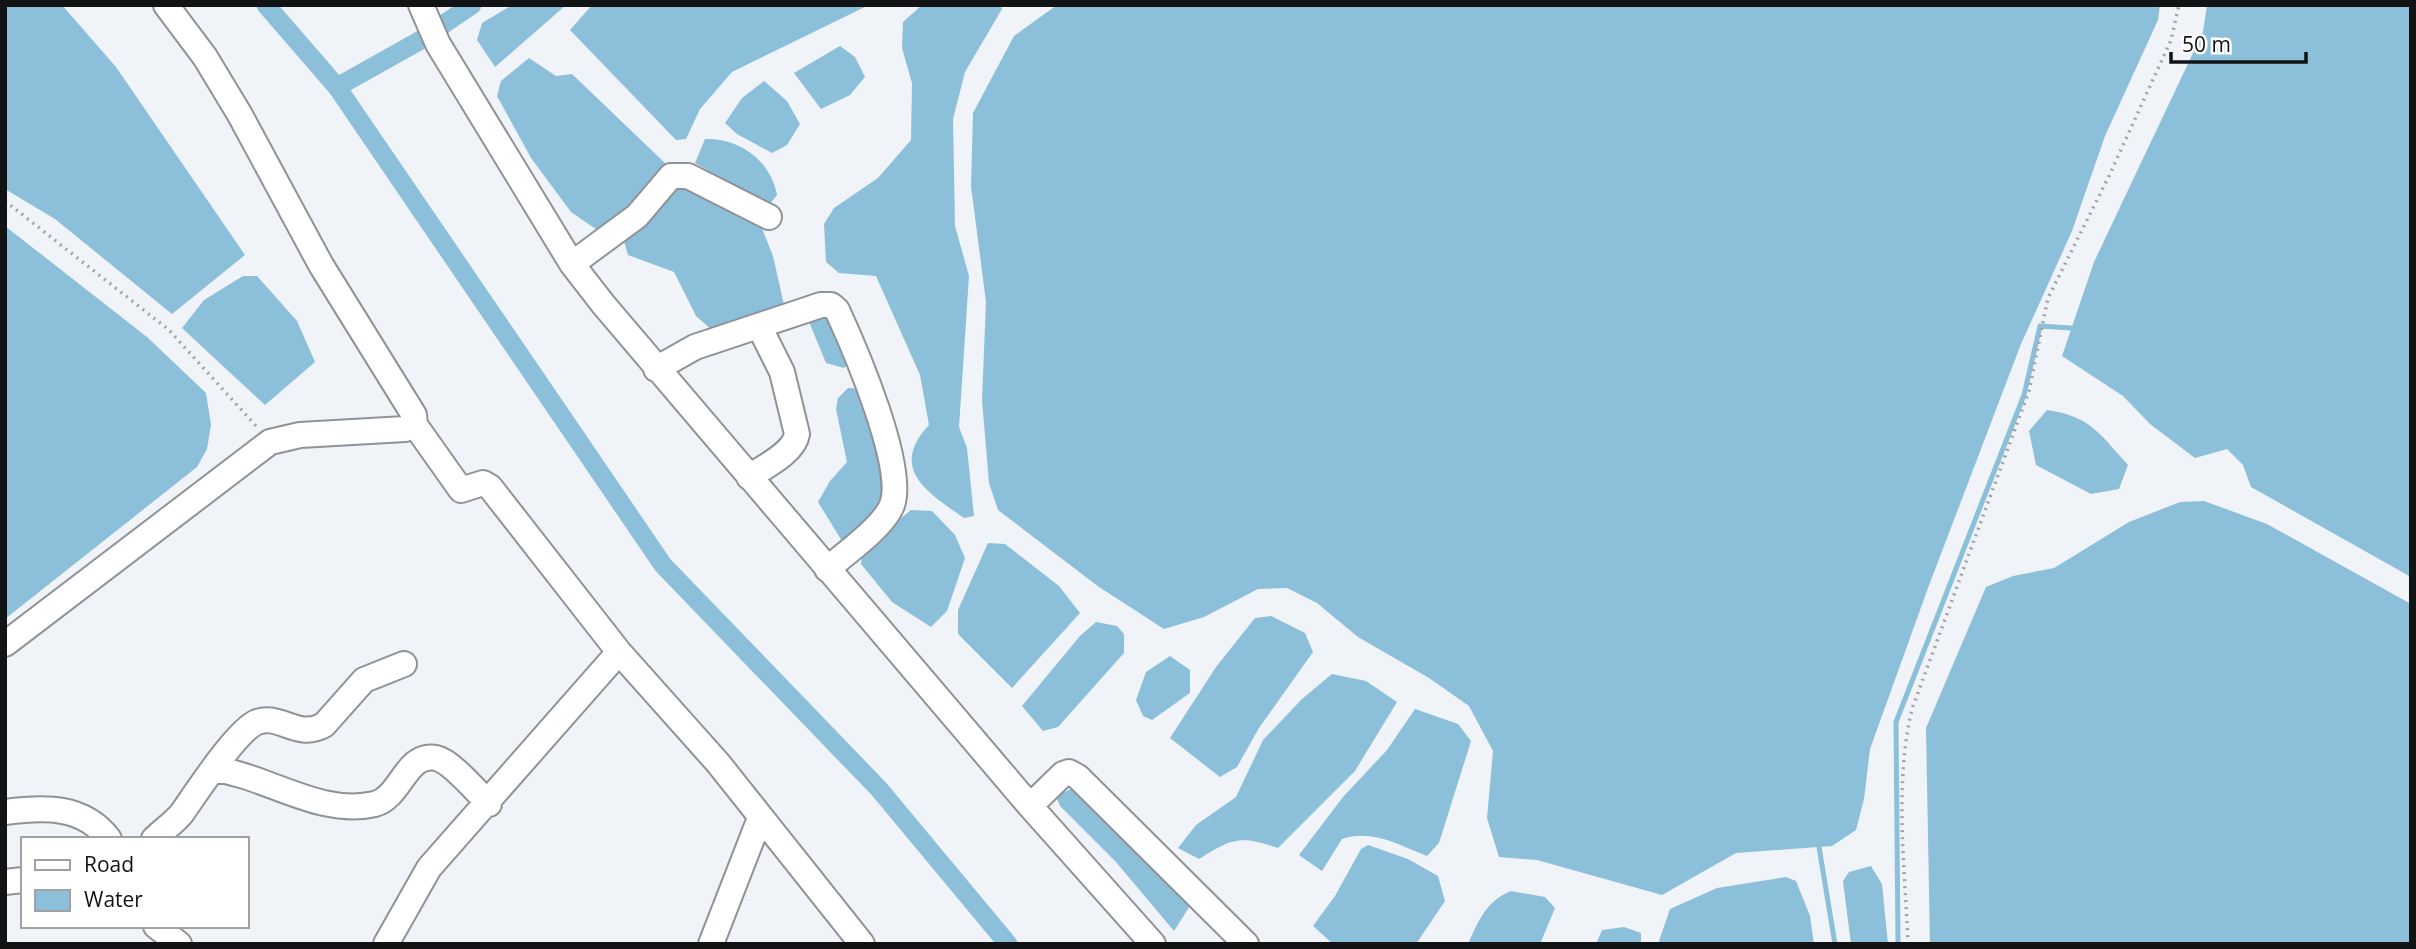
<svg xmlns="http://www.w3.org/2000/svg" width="2416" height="949" viewBox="0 0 2416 949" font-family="'Open Sans',sans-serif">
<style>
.water{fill:#8cbfda}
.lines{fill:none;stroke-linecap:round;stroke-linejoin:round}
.stream{stroke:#8cbfda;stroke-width:5}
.canal{stroke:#8cbfda;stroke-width:19}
.minor-casing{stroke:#8f9296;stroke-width:28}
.path{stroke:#a0a3a6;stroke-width:3.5;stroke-dasharray:2 5;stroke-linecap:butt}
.minor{stroke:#fff;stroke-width:24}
</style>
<rect width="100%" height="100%" fill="#f0f3f8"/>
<path class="water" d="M5,5H62L116,67L245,255L172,314L55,219L5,189Z
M512,5H566L495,67L477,40L482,23Z
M592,5H869L732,72L700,109L686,139L676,140L570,30Z
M922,5H1001L1002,9L965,72L953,119L955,226L969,276L959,427L967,448L974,516L964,518C928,493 888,469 929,425L920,375L876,276L839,273L826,262L824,224L834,208L878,178L911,140L912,83L902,48L903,22Z
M1057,5H2160L2158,20L2105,136L2072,231L2021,344L1928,588L1870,749L1864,799L1856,830L1832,846L1736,853L1662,895L1537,860L1499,857L1487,818L1493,751L1469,706L1429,678L1358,637L1317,603L1287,588L1258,589L1204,617L1164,629L1099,587L998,510L989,483L982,400L986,302L971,186L973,113L1014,36Z
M2207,5H2411V577L2251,487L2243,465L2227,449L2195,458L2150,424L2123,396L2062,356L2094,262L2203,32Z
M840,46L855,57L865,77L850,95L821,109L794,73Z
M529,58L556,76L572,74L667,165L606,236L571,212L531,158L497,96L501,81Z
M764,81L787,101L800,124L787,145L772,153L737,134L725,123L742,98Z
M705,139C740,138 771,161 777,195L769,205L695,163Z
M685,181L755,211L773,256L784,305L712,330L696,316L674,272L628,255L624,241L643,227Z
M5,226L147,337L206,393L211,425L207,449L197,467L5,619Z
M243,276H257L297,321L315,362L265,405L182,328L204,300Z
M828,307L853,360L844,368L826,363L807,317Z
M848,388L863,389L892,490L878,513L842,541L818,502L830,481L847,462L836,409L838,398Z
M2047,410C2090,416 2100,434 2128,465L2119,489L2091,494L2036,465L2029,431Z
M2204,501L2267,524L2411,604V944H1930L1926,728L1986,587L2013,576L2054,568L2129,522L2180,502Z
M911,510L932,511L955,535L965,558L947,611L931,627L892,602L861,564L863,549Z
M988,543L1005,544L1059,586L1080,613L1012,688L958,634V610Z
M1271,616L1305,633L1313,652L1259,728L1237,767L1220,777L1170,738L1216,667L1255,618Z
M1096,622L1117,626L1124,634V653L1058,727L1043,731L1022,706L1080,636Z
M1170,656L1190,670V693L1152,720L1143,716L1136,700L1146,672Z
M1332,674L1366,681L1397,702L1355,771L1278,848C1239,835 1233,838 1199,859L1178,848L1196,825L1236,797L1263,740L1302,699Z
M1415,709L1458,724L1471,741L1439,843L1427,856C1398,845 1373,829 1342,839L1322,871L1299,855L1343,797L1387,750Z
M1077,786L1193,901L1174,931L1116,862L1060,806L1056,796Z
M1368,845L1408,859L1438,876L1445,901L1416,944H1333L1313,926L1335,896L1361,849Z
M1871,866L1882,884L1888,944H1851L1843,881L1849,872Z
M1786,877L1796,881L1810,916L1814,944H1658L1670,909L1717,888Z
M1511,891L1545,897L1555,908L1540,944H1468C1479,920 1486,901 1511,891Z
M1624,927L1641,933V944H1596L1602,930Z"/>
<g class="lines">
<path class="stream" d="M1819,847L1835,944
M1898,944L1896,722L2024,395L2040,326L2071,328"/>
<path class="canal" d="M266,5L337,87L663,565L879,789L1008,944
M337,87L419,41L472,5"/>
<g class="minor-casing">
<path id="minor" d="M421,5L438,44L572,264L603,304L1030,806L1153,944
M572,264L637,216L671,176H688L769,217
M656,369L695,347L821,305H831L837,310C855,349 906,467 892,505C884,526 845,554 827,569
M415,425L461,490L483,483L490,487L619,652L718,763L862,944
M749,477C764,467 794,453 797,434L782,372L760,328
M5,644L270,442L300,435L405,429L415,425L414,415L321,265L240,115L205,57L166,5
M213,769C266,775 319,817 375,804C401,797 406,752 436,758C451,761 477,792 489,804
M1030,806L1063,774L1069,772L1078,777L1246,944
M5,812C44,807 83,805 109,839
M154,839C163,830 174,823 182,813C196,793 237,730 257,722C280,713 297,740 324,725L364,680L404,664
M5,882L23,880
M156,926L179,944
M386,944L429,868L619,652
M711,944L760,818"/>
</g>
<path class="path" d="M5,201L169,330L256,426
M1908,944C1905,867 1894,785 1912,709L2029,391L2048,298L2109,176L2171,40L2179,5"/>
<use href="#minor" class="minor"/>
</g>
<rect width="2416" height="949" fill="none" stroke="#111314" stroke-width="14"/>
<rect x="21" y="837" width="228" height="91" fill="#ffffff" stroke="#a0a1a1" stroke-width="2"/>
<rect x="35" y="860" width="35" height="10" fill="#ffffff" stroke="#a0a1a1" stroke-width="2"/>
<text x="84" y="872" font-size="21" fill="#111314">Road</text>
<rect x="35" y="890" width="35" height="21" fill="#8cbfda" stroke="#a0a1a1" stroke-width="2"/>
<text x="84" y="907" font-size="21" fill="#111314">Water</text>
<path d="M2171 52v10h135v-10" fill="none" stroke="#111314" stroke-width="3.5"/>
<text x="2182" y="52" font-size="21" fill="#111314" stroke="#ffffff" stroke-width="5" paint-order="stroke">50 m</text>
</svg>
